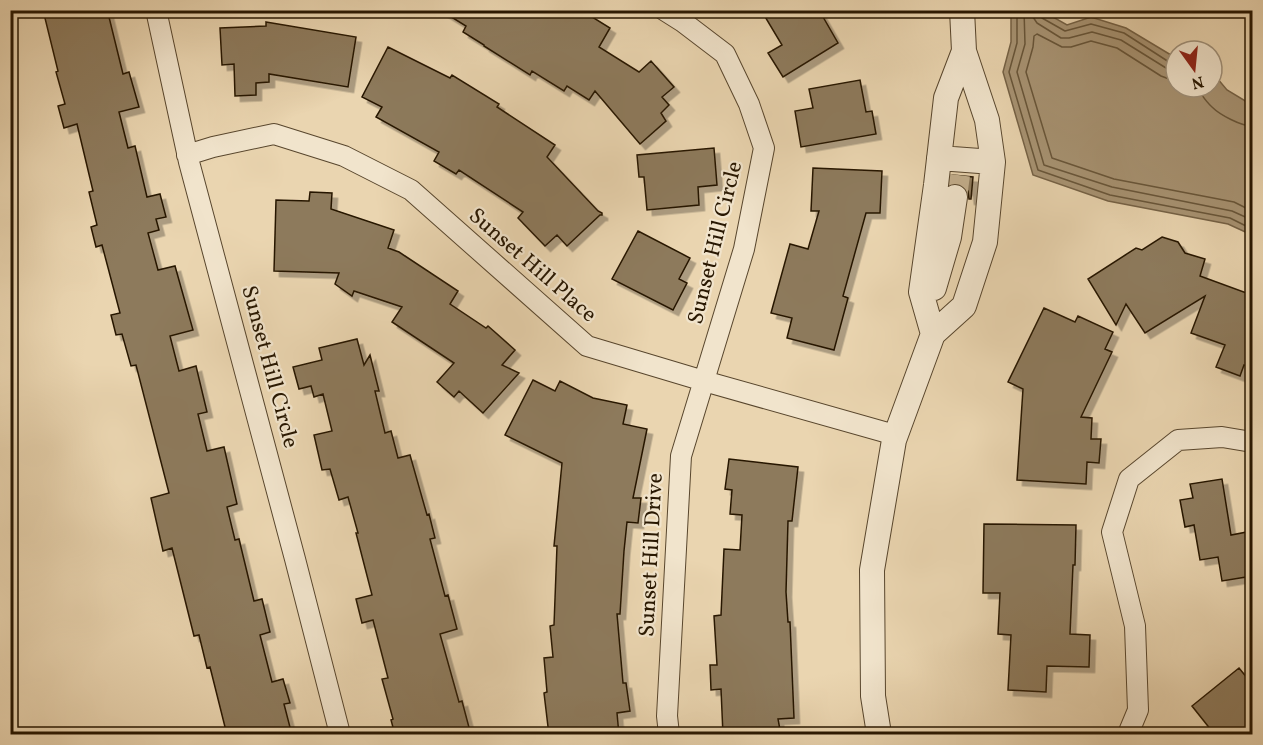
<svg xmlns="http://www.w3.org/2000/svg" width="1263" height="745" viewBox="0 0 1263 745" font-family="Vollkorn,serif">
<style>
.water{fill:#a89474;stroke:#756246;stroke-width:1.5}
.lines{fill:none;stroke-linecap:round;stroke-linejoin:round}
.shore{stroke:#68563a;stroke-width:1.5}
.building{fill:#8d7a5c;stroke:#281701;stroke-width:1.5;filter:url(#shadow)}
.tertiary-tunnel{stroke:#c3af8d;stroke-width:24;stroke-dasharray:24 12;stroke-linecap:butt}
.minor-casing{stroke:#58462d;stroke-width:22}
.tertiary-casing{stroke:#58462d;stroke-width:26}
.minor{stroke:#f1e4cc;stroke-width:20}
.tertiary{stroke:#f1e4cc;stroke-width:24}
.labels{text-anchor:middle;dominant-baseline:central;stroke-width:4.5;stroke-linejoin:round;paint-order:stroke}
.street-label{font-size:22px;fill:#281701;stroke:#f1e4cc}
</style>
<defs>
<filter id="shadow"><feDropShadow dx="5.5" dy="5.5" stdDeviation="0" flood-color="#0004"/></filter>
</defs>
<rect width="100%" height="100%" fill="#ead5b0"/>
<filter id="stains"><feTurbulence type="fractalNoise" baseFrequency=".00333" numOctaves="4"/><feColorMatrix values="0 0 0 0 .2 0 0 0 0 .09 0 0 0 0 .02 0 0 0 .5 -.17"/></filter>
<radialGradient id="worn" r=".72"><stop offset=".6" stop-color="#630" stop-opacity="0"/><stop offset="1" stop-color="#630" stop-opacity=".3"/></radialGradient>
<path class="water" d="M1011,13H1046L1067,25L1091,17L1126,28L1176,58V87H1212V72L1227,90L1252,105V235L1228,224L1108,201L1033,175L1003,72L1011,42Z"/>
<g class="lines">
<path class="shore" d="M1017,10V43L1009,72L1038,170L1110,195L1230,218L1252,229
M1024,10L1025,44L1017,72L1044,165L1112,187L1232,211L1252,220
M1032,10L1033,17L1037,23L1061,38H1069L1092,32L1121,40L1166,68L1176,71
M1039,10L1042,18L1065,31L1091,24L1124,33L1169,62L1176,63
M1176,80L1169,79L1161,76L1117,48L1091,41L1071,47H1062L1037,34L1034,36L1033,47L1026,72L1052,158L1114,179L1234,202L1252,211
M1196,87C1201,93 1205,101 1212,107C1220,115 1241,126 1252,126"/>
</g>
<path class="building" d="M43,10H92L94,16L108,13L123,74L129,72L139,107L119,112L128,148L135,146L147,197L160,194L166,217L156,219L159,230L148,233L158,270L175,266L193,330L170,336L179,371L196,366L207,412L198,414L207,451L224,447L237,504L227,507L235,540L239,539L254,601L262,599L270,632L260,635L272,682L283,679L290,703L284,704L292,735H227L210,667L207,668L199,635L194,636L172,548L163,551L151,498L169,493L136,365L131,366L122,334L116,335L111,315L120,313L102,245L96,247L91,227L97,225L89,192L93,191L77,124L64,128L58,106L65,104L56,72L58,71Z
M440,10H581L610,28L599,47L639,72L651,61L674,87L662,97L669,105L661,113L666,121L640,144L595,91L589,100L567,86L564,91L532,71L530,75L484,46V45L463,32L466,26Z
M761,10H819L838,43L783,77L768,53L782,45Z
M266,22L356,37L348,87L269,74V82L256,83V95L235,96L234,64L222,65L220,28L266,26Z
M388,47L450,78L452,75L499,104L497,107L555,145L547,157L598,211L602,213V215H600L567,246L557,235L545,246L518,218L523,212L459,170L456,174L434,161L439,152L376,117L382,107L362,97Z
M860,80L866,112L872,111L876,134L801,147L795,111L813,108L809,89Z
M714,148L717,185L698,187L699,205L647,210L644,177H639L637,155Z
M813,168L882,171L880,213H866L843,296L848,298L834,350L787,338L792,318L771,313L790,244L808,249L819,211H811Z
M952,175L973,177L971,199H969L968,191L963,186L957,183L951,184Z
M310,192L332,193L331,209L394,230L388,248L399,252L458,291L450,304L486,328L488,326L515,350L502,365L519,373L483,413L459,391L454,397L437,382L454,363L392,322L402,307L354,291L352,296L335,284L339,273L274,271L276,200L309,201Z
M638,231L690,258L679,279L687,283L673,310L612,279Z
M1162,237L1178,242L1185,253L1205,259L1200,276L1252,295V368L1244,365L1240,376L1216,367L1225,345L1191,333L1205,296L1145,333L1126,304L1116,325L1088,279L1136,248L1142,250Z
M1044,308L1075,322L1078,316L1113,332L1105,349L1112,352L1081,417L1092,418L1091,439H1101L1099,463L1087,462L1086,484L1017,480L1023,389L1008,382Z
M357,339L364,365L370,355L379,391H375L385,433L391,431L398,458L410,455L427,515L429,514L435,538L430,539L445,596L448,595L457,629L440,634L459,702L462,701L471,735H395L391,720L393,719L382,679L388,678L373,620L362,623L356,599L372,595L356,533H358L348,497L339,500L330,469L322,470L314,435L332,431L323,394L314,397L311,386L299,389L293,367L322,360L319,348Z
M533,380L555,391L560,381L593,398L627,405L623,424L647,429L633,498H641L638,523L627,522L624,551L620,614H617L623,683H626L630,711L617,713L619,735H549L544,693L547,692L544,658L553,657L550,626L554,625L557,546H554L562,463L505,435Z
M729,459L798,467L792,521H788L786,592L788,622H790L794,718L778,719L781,735H723L721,689L711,690L710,665H717L714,616L721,615L724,549L740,550L742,515L730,514L732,490L725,489Z
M1222,479L1231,535L1252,531V576L1222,581L1218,557L1200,560L1194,525L1185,527L1180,500L1193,498L1190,484Z
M984,524L1076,525L1075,565H1073L1070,634L1090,635L1089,667L1047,666L1046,692L1008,690L1011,635L998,634L1000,593H983Z
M1239,668L1252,684V735H1215L1192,706Z"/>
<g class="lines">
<path class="tertiary-tunnel" d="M955,197L958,175"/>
<g class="minor-casing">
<path id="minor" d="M156,10L189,162L295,559L340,734
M664,10L683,22L725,54L749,104L764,148L744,249L681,456L667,716L669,734
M187,155L213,147L274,134L344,156L411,190L587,346L704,381L895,435
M1128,734L1138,710L1135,626L1112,532L1129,479L1178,440L1222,437L1252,442"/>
</g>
<g class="tertiary-casing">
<path id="tertiary" d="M939,158L993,162
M934,288L949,237L955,197
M933,334L921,292L936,185L946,98L964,51
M879,734L873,696L872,570L894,440L933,334L964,306L985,242L993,162L987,120L964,51L962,10"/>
</g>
<use href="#minor" class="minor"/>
<use href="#tertiary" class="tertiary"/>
</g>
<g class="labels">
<g class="street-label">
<text transform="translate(716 243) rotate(-76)">Sunset Hill Circle</text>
<text transform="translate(532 266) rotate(41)">Sunset Hill Place</text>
<text transform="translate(269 367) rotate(75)">Sunset Hill Circle</text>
<text transform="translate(652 555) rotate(-87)">Sunset Hill Drive</text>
</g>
</g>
<rect width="1263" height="745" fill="none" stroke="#ead5b0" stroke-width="36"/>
<rect x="12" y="12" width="1239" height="721" fill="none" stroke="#281701" stroke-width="3"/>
<rect x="18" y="18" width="1227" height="709" fill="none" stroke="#281701" stroke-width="1.5"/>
<g transform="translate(1194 69) rotate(165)"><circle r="28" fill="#f1e4cc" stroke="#a1927b" stroke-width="1.5"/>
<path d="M0-4.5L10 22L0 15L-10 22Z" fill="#8f2418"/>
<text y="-9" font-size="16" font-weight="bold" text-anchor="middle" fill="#281701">N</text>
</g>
<rect width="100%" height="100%" filter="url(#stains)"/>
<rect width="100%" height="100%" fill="url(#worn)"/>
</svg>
